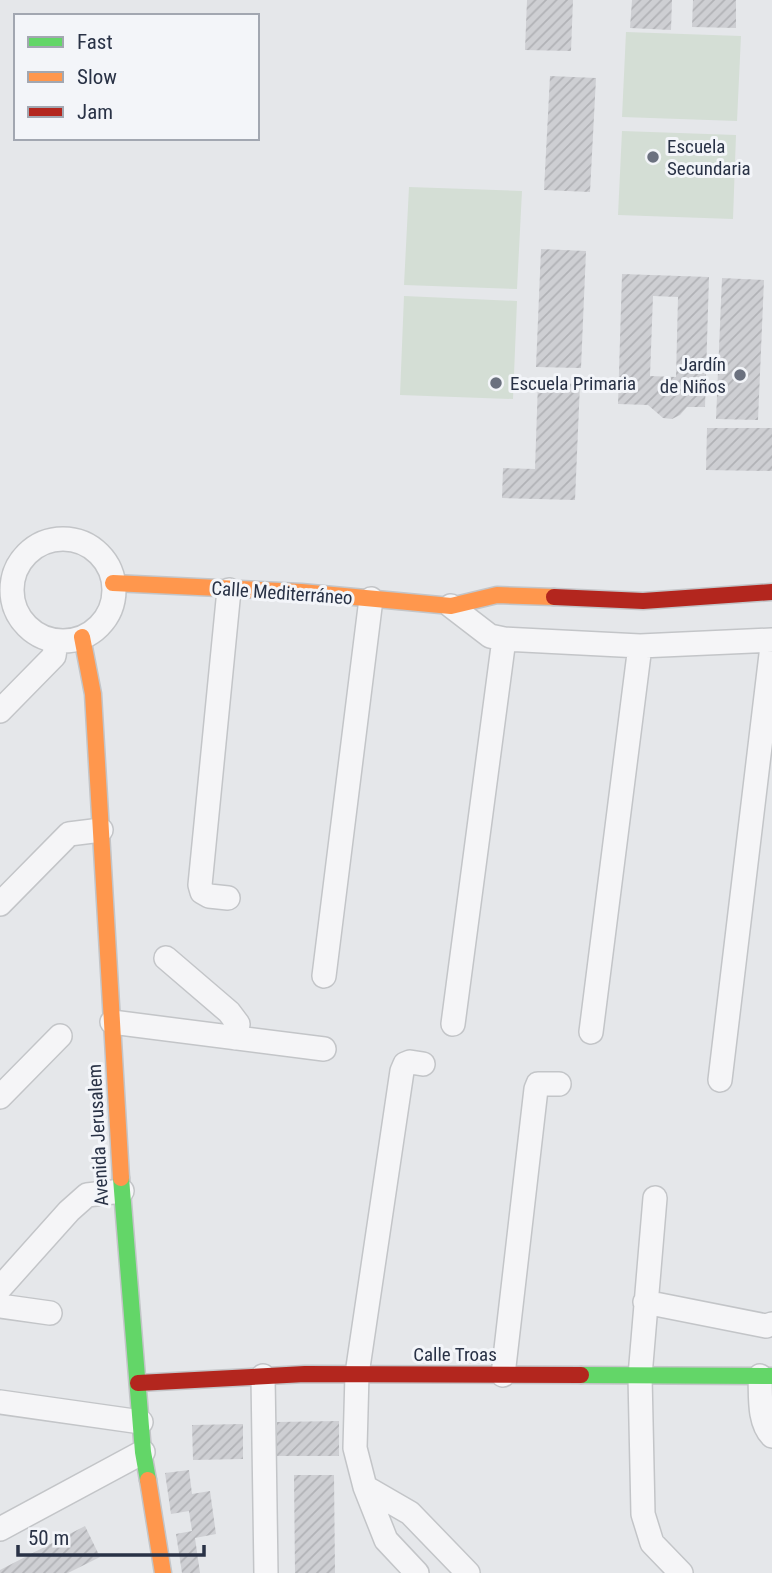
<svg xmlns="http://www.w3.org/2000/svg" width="772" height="1573" viewBox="0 0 772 1573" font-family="'Roboto Condensed',sans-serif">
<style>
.pitch{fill:#d4ded5}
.building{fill:url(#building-hatch);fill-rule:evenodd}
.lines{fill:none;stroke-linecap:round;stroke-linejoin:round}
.street-casing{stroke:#c3c5c8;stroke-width:26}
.fast-casing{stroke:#c3c5c8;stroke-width:19}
.slow-casing{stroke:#c3c5c8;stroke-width:19}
.jam-casing{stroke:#c3c5c8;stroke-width:19}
.street{stroke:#f5f5f7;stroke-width:23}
.fast{stroke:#63d668;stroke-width:16}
.slow{stroke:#ff974d;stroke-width:16}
.jam{stroke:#b3261e;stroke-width:16}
.poi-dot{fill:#6b717f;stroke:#f3f5f9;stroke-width:2.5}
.labels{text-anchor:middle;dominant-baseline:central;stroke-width:6;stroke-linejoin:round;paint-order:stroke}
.poi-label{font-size:19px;fill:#293246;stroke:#f3f5f9;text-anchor:start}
.street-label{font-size:19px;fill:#293246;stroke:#f3f5f9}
</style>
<defs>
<pattern id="building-hatch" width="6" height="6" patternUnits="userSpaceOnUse" patternTransform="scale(1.75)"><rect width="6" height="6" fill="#cecfd3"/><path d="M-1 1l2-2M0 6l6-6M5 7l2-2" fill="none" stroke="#b1b2b6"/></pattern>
</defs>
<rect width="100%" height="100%" fill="#e5e7ea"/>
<path class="pitch" d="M626,32L741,36L737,121L622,117Z
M622,131L736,135L733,219L618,215Z
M409,187L522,191L517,289L404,285Z
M404,296L517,301L513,399L400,395Z"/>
<path class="building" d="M527,0H573L571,51L525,50Z
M632,0H672L671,30L630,28Z
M693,0H736V28L692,27Z
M550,76L596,78L590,192L544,190Z
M541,249L586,251L581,368L536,367Z
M622,274L709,277L705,407H687L680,415L672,419L663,418L648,405L618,404ZM653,296L678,297L676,377L650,376Z
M722,278L764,280L758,420L716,419Z
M538,382L580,384L575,500L502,498L503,468L535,469Z
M707,428H772V471L706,470Z
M339,1421V1456H277V1422Z
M243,1424V1459L193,1460L192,1425Z
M189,1470L192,1494L210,1491L216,1534L195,1538L200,1573H182L176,1534L192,1531L189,1511L171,1514L165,1473Z
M294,1475H334L335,1573H295Z
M85,1526L100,1557L68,1573H0V1570Z"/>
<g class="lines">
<g class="street-casing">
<path id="street" d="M12 590a51 51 0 1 1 102 0a51 51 0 1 1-102 0Z
M451,606L490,636L504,639L640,646L772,640
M0,711L54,656L56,641
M228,898L209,896L202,892L200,885L229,590
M0,904L69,834L101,830
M166,958L229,1012L238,1024L236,1038
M324,976L371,599
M112,1022L324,1049
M453,1024L504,639
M591,1032L640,646
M720,1080L772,646
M0,1097L60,1036
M655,1198L640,1376L643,1514L652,1543L681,1573
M0,1288L69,1211L87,1195L122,1191
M645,1302L766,1326L772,1324
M0,1306L50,1313
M503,1375L536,1089L538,1084H559
M263,1376L266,1573
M760,1376C761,1396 758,1421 772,1436
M0,1402L141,1422
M365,1487L410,1513L468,1573
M0,1529L143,1452
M417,1573L386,1540L365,1487L355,1448L357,1374L402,1071L405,1064L410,1062L423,1064"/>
</g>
<g class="fast-casing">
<path id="fast" d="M121,1178L143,1452L148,1480
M581,1375L772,1376"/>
</g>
<g class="slow-casing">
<path id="slow" d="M113,583L301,592L451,606L497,595L554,597
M82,637L93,694L121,1178
M148,1480L163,1573"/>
</g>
<g class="jam-casing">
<path id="jam" d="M554,597L643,601L772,592
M138,1383L305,1374L581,1375"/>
</g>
<use href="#street" class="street"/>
<use href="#fast" class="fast"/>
<use href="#slow" class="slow"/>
<use href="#jam" class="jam"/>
</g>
<g class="poi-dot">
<circle cx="653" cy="157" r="7"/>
<circle cx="740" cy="375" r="7"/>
<circle cx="496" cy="383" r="7"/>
</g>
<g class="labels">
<g class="poi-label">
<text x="667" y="146">Escuela<tspan x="667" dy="22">Secundaria</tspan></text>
<text x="726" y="364" text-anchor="end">Jardín<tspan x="726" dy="22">de Niños</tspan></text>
<text x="510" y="383">Escuela Primaria</text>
</g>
<g class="street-label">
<text transform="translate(282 593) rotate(4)">Calle Mediterráneo</text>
<text transform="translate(98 1135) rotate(-93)">Avenida Jerusalem</text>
<text x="455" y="1354">Calle Troas</text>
</g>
</g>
<rect x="14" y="14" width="245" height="126" fill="#f3f5f9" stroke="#a2a7b1" stroke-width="2"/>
<rect x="28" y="37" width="35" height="10" fill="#63d668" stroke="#a2a7b1" stroke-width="2"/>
<text x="77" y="49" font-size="21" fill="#293246">Fast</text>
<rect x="28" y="72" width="35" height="10" fill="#ff974d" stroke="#a2a7b1" stroke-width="2"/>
<text x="77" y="84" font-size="21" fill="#293246">Slow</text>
<rect x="28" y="107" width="35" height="10" fill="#b3261e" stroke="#a2a7b1" stroke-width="2"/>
<text x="77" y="119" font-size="21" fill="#293246">Jam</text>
<path d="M18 1545v10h186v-10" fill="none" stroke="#293246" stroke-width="3.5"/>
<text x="28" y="1545" font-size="21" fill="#293246" stroke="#f3f5f9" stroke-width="5" paint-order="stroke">50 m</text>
</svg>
